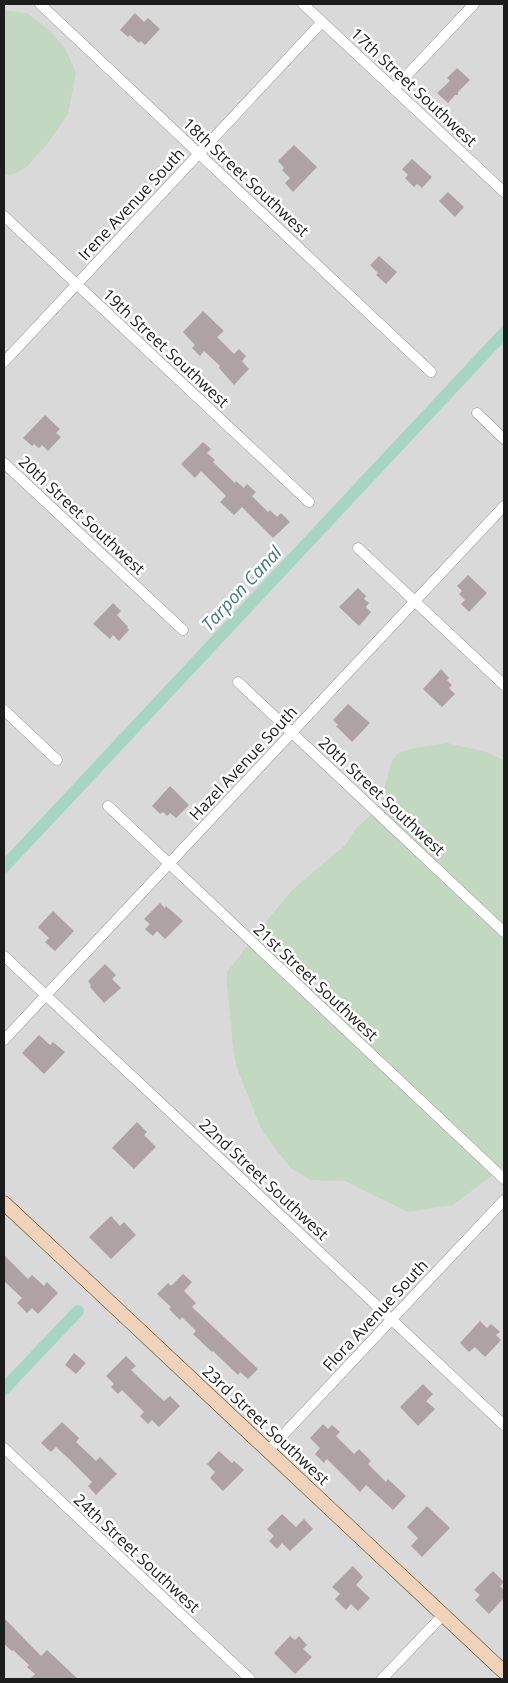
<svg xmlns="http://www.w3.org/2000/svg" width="508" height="1683" viewBox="0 0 508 1683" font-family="'Open Sans',sans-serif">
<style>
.residential{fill:#dad9d9}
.wetland{fill:#c3d8c1}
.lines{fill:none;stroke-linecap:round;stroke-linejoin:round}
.canal{stroke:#a7d5c4;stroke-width:12}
.building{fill:#aea2a4}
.street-casing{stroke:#939393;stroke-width:11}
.secondary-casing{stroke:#653b10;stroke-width:15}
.street{stroke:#fff;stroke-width:10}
.secondary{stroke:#f1d3bb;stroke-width:14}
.labels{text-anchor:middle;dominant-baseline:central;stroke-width:5;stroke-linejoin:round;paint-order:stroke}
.street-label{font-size:16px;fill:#1c1c1c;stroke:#fff}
.water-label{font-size:18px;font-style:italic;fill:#427c76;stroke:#fff}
</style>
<rect width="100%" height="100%" fill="#ece3e2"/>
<path class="residential" d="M4,4H504V760L487,752L391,762L380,806L356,828L345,845L292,890L262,926L227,972V987L233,1050L237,1069L262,1131L290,1168L310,1180H345L393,1204L453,1205L504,1167V1662L4,1193V176L15,174L27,167L48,143L68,114L27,13L4,10Z
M4,1212L438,1620L502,1679H4Z"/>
<path class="wetland" d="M4,10L27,13L49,30L65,48L76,73L68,114L48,143L27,167L15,174L4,176Z
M447,743L487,752L504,760V1167L453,1205L408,1212L345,1181L310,1180L290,1168L262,1131L237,1069L233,1050L227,987V972L262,926L292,890L345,845L356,828L380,806L391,762L398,753L410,749Z"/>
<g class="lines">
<path class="canal" d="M4,867L504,333
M4,1389L78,1311"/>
</g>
<path class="building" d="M135,13L144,22L148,18L160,29L145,45L141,41L139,43L130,35L128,37L120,30Z
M457,68L470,80L458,92V95H455L448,103L437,93L450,81L447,78Z
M294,145L317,167L293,192L285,183L290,178L282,170L284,168L278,161Z
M412,159L432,177L422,188L417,184L414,187L405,178L408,175L402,169Z
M448,192L464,207L455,217L439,201Z
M379,256L397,272L386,284L376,275L378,273L370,265Z
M203,311L224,331L217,337L234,354L239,349L246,356L242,361L249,369L234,385L219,368L220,366L204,351L200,356L192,348L195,345L183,332Z
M45,415L60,429L56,433L61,437L48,451L42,445L39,448L34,444L32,446L23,438Z
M203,442L211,449L207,453L215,460L213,462L235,483L236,481L244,488L247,484L256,492L252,496L268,512L270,510L277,517L281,513L290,522L273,538L242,507L234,515L220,502L226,496L201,471L195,478L181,464Z
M468,575L487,593L469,612L461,604L465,600L459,594L462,591L457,586Z
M358,588L366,596L364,599L369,603L366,607L371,612L359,626L339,607Z
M113,603L121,611L117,615L128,627L127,628L129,630L119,641L113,635L110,639L93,624Z
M441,669L449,678L447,680L452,685L449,688L455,694L442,707L423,689Z
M348,704L370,723L352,742L336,726L338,725L333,720Z
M170,786L189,805L176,818L170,813L167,816L163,812L160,814L152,806Z
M160,903L165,908L166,906L183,921L165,939L157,931L153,936L145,929L150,924L144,919Z
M53,911L74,931L55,951L45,942L49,938L38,927Z
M105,964L116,975L112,979L121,988L104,1003L90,987L91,985L88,981Z
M39,1035L50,1045L53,1042L65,1052L44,1074L22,1053Z
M137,1122L147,1132L144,1135L156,1147L134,1169L112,1148Z
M111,1216L120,1226L124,1222L136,1235L111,1259L89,1237Z
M4,1255L28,1279L32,1275L44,1286L47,1282L58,1293L38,1314L32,1308L27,1313L17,1303L22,1298L4,1281Z
M183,1274L192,1282L184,1291L196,1303L192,1307L258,1369L248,1379L240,1372L238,1375L213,1351L212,1352L193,1334L196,1331L182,1317L180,1320L169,1309L171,1307L157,1294L168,1283L171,1286Z
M480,1321L487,1328L491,1324L500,1332L496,1335L501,1340L485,1357L475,1347L469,1352L460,1343Z
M74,1353L86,1363L76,1374L65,1365Z
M126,1356L136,1366L131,1370L154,1392L164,1401L170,1396L180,1406L159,1427L152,1420L148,1424L140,1416L144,1412L122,1390L118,1394L111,1387L114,1384L106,1376Z
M423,1384L433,1394L426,1401L435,1409L418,1426L400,1407Z
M62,1422L79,1438L76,1442L91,1456L96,1461L100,1457L117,1474L96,1495L88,1486L92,1482L69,1459L56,1447L51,1452L41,1443Z
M323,1424L328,1429L332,1425L340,1432L336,1436L354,1454L359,1449L371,1461L368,1464L386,1482L388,1479L406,1496L393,1510L366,1485L360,1492L327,1459L324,1463L315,1454L320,1448L310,1438Z
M219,1451L232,1463L234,1461L244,1470L223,1491L210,1478L215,1472L207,1464Z
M427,1506L450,1528L422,1557L411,1546L418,1538L407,1527Z
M282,1514L296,1527L304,1519L313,1529L290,1551L282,1543L277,1549L269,1541L274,1536L267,1529Z
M353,1566L363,1577L356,1585L370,1598L358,1611L351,1604L346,1610L335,1599L340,1594L332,1587Z
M493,1571L504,1582L500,1586L504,1590V1598L489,1614L475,1600L480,1595L474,1590Z
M4,1618L41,1656L47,1650L78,1679H30L35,1674L27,1667L29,1665L13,1650L12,1651L4,1644Z
M290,1636L295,1640L299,1636L307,1645L303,1649L312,1657L295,1674L274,1653Z"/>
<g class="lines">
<g class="street-casing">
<path id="street" d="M40,4L431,372
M303,4L504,192
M394,89L474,4
M4,216L309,502
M4,362L322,22
M477,413L504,439
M4,463L183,630
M358,548L504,685
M238,682L504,932
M4,710L57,760
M108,806L504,1179
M4,956L504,1425
M4,1040L504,506
M4,1448L250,1679
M268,1451L504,1200
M382,1679L443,1615"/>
</g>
<g class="secondary-casing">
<path id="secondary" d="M4,1203L504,1672"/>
</g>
<use href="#street" class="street"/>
<use href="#secondary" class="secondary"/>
</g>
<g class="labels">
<g class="street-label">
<text transform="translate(414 87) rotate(43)">17th Street Southwest</text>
<text transform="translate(246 177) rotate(43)">18th Street Southwest</text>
<text transform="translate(131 204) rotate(-47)">Irene Avenue South</text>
<text transform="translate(166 348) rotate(43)">19th Street Southwest</text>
<text transform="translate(82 515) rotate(43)">20th Street Southwest</text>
<text transform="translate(243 763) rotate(-47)">Hazel Avenue South</text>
<text transform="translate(382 796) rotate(43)">20th Street Southwest</text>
<text transform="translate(316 982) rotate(43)">21st Street Southwest</text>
<text transform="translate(264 1179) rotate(43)">22nd Street Southwest</text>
<text transform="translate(375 1315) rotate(-47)">Flora Avenue South</text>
<text transform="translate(266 1425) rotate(43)">23rd Street Southwest</text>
<text transform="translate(137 1553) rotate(43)">24th Street Southwest</text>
</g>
<g class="water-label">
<text transform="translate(241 588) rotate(-47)">Tarpon Canal</text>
</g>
</g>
<rect width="508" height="1683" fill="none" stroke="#1c1c1c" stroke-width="10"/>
</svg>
